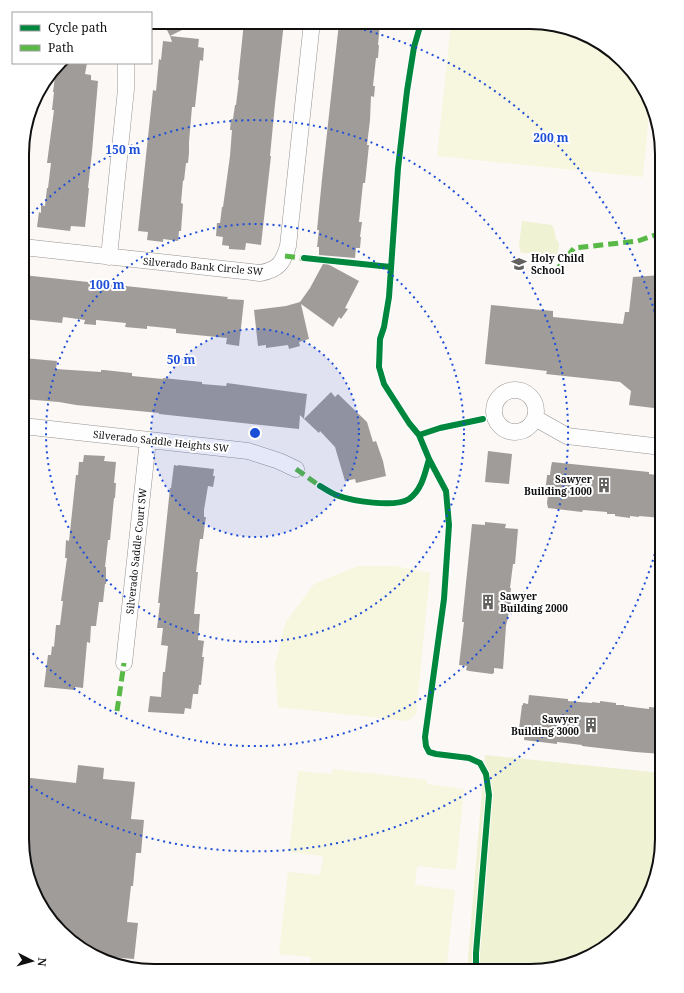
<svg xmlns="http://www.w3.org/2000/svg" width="684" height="993" viewBox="0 0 684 993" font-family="'Noto Serif',serif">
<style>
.green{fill:#eff2d3}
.pitch{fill:#f7f6de}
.building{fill:#a09c9a}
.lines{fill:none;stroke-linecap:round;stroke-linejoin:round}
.street-casing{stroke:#969493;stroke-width:17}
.street{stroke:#fffefe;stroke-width:16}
.quiet{stroke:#58b947;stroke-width:5;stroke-dasharray:10 5;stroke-linecap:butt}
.cycleway-casing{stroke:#fff;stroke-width:8}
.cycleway{stroke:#00873e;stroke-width:6}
.ring{fill:none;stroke:#1d4ed8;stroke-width:2;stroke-dasharray:2 4}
.labels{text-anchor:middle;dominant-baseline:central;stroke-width:4;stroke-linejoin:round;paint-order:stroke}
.poi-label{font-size:10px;font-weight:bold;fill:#101010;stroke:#fff;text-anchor:start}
.street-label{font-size:10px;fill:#101010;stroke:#fff}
.rim{fill:none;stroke:#101010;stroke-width:2}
.centre{fill:#1d4ed8;stroke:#fff;stroke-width:2}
.ring-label{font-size:12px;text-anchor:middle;font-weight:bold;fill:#1d4ed8;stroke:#fff;stroke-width:4;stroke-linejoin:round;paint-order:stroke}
</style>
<rect width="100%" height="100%" fill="#fcf8f5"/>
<path class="green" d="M26,129L27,156L23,194V137Z
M522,221L552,225C557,232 553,237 559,243V249L557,252L559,254L558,258L554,257L547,259L534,258L530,253H521L519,246Z
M485,755L662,773V848L640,912L588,957L530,971H467Z"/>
<path class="pitch" d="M451,23H547L610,49L648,96L650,103L643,177L437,156Z
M358,566H395L430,573L416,714L408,721L278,707L275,665L285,623L314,584Z
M333,769L427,780V784L464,789L456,870L417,866L415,885L455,890L446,971L406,967L405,971L351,970L310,966L311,957L279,954L288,872L320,875L323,856L289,852L298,771L332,774Z"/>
<path class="building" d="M163,22H198L170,36Z
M244,22H284L275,104L270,156H271L261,245L246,243L245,250L229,249V246L222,245L223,237L216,236L217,223H220L222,207H223L230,156L232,130H230L231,119H233L235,105H236L239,80H238Z
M339,23H380L378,45H379L378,58H376L373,86H375L374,97L371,96L370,120L367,145H369L365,183H363L359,222H362L360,237H361L360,248H356L355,258L319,255V247H317L319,230H317L322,179Z
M170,36L199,39L198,47L204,48L203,61L200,60L195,107H192L189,142V153L188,163H186L184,181L183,180L181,203L183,204L181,231H179L178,241L163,239V242L147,240L148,232L138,231L153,90L156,91L159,59L161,60L163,41L172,42Z
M60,63H87L85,74L91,75V80L98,81L92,152L88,188H89L85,227L71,226L70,231L37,227L39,212L41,213V205L45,206L47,188H48L51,163H47L54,110H52L54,92H53L56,69Z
M324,262L359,281L345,308L348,309L341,319L339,317L333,327L301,304L309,339L299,342L300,346L289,349L288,345L266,348V345L258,346L254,310L286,306L300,302L310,288Z
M23,275L228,297L227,299L244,300L239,346L226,344L227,338L176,333V329L147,326V329L125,327L126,323L96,320V325L84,324L85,320L63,317L62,323L23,319Z
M662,275V409L629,405L631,391L620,382L546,374L547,371L485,364L491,305L553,311V317L623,324L625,312H629L633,277Z
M23,358L57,361L56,369L101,372V370H104L132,373V376L163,379V378L202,382V384L226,386L227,383L307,394L304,419L300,415L299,429L159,414V413L76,405L59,402L23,399Z
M331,392L335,397L338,394L367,422L373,442L376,441L383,461L386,476L356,483L355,479L345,481L335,447L320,431L319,433L304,419Z
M488,451L512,454L509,484L485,482Z
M84,455L105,456L104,461L116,462L114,483H116L115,498H114L110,540H108L105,567H106V584H105L103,602H99L96,626H91L90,643L87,642L83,688L75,687V690L44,687L48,655H51L52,646L54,647L56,625H60L63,601H61L67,558H65L66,540L69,541L76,475H78L79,462H83Z
M552,462L649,472V474L656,475V476L662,477V518L639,516V517L630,516V518L615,516V514H607V512L583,510L582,512L548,508L547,503L548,495H545V493L547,476V475H550L551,467Z
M174,465L178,466V465L214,469L213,476H215L213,487L208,486L204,510V517H206L205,523L203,539H200L196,572H198L194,614H200L198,640L204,641L202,657H204L201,685H199L198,694H193L191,709L185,708L184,714L148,712L150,696L161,697L163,672H165L168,646L161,645L163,628H157L160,603H158L170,488H171Z
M485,522L506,524L505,528L518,529L515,564H513L510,588H511L510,597H511L510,612H509L506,626L503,669L494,668V673L492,674L469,671L466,670L467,666L459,665L464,622H462L472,524L485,525Z
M529,695L568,699V701L592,703V702L600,703V701L616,703V705H624V706L649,709V707L660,708V712H662V754L635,752L582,746V745L557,742V744L524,740L525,731H520V729H519L522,705H523V703L528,704Z
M78,765L104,768L103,779L135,782L131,819L144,820L141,853H136L133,886H131L127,922L138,923L134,959L99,956L81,949L36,897L22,839V777L76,783Z"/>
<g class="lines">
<g class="street-casing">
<path id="street" d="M23,247L260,273C278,270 283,263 288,246L312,22
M109,257L126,89V63
M494 411a21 21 0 1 1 42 0a21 21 0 1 1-42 0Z
M535,418L567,436L662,447
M23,426L248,451L279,461L296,469
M124,663L148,440"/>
</g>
<use href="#street" class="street"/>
<path class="quiet" d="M285,256L307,259
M558,268L574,248L638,241L658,234
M296,469L320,486
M117,711L124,663"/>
<g class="cycleway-casing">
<path id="cycleway" d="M421,23L414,47L407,91L398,168L389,297L384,327L380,339L379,367L384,384L409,423L419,435L440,428L483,419
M304,258L391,267
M419,435L429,459L446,491L449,525L444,599L425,737L426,746L429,752L436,754L469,758L480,763L486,774L489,795L476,953V971
M320,486C325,489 331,493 336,495C352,501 394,508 409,499C422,490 425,473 429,459"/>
</g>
<use href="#cycleway" class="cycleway"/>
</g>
<circle cx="255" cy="433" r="104" fill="#1d4ed8" fill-opacity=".12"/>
<g class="ring">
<circle cx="255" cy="433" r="104"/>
<circle cx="255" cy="433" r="209"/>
<path d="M24 222A313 313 0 1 1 22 642"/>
<path d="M661 531A418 418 0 0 1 24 782M154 27A418 418 0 0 1 175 23M335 23A418 418 0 0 1 661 335"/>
</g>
<defs>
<g id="school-bare" transform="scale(1.2)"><path d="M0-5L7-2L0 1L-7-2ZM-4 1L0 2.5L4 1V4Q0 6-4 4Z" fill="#636160" stroke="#fff" stroke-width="2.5" paint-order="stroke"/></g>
<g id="building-bare" transform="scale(1.2)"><path d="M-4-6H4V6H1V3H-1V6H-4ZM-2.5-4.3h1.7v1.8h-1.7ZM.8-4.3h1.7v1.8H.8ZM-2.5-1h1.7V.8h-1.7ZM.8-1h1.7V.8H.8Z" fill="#636160" stroke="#fff" stroke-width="2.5" paint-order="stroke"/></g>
</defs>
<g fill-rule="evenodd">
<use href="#school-bare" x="519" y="264"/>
<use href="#building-bare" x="604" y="485"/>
<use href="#building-bare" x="488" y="602"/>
<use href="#building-bare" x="591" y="725"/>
</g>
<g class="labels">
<g class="poi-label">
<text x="531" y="258">Holy Child<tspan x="531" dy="12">School</tspan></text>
<text x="592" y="479" text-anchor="end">Sawyer<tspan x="592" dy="12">Building 1000</tspan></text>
<text x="500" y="596">Sawyer<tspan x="500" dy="12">Building 2000</tspan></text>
<text x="579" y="719" text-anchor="end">Sawyer<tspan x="579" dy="12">Building 3000</tspan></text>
</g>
<g class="street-label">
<text transform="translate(203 266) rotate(5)">Silverado Bank Circle SW</text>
<text transform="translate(161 441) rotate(6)">Silverado Saddle Heights SW</text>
<text transform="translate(136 551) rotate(-84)">Silverado Saddle Court SW</text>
</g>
</g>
<path d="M0 0H684V993H0ZM154 29H530A125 125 0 0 1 655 154V839A125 125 0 0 1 530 964H154A125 125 0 0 1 29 839V154A125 125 0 0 1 154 29Z" fill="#fff" fill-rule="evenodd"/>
<path class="rim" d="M154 29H530A125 125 0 0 1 655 154V839A125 125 0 0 1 530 964H154A125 125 0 0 1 29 839V154A125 125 0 0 1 154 29Z"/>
<circle cx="255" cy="433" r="6" class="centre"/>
<g class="ring-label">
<text x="551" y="142">200 m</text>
<text x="123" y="154">150 m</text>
<text x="107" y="289">100 m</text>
<text x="181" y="364">50 m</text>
</g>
<rect x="12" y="12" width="140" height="52" fill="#ffffff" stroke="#9f9f9f"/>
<rect x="20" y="25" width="20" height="6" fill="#00873e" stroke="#9f9f9f"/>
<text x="48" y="32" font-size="12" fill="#101010">Cycle path</text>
<rect x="20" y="45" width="20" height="6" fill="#58b947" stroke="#9f9f9f"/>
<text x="48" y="52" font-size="12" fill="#101010">Path</text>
<g transform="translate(32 961) rotate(96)" stroke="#ffffff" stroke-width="3" paint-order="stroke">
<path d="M0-3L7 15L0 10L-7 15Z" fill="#101010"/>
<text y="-6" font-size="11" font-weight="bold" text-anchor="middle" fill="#101010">N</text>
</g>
</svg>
